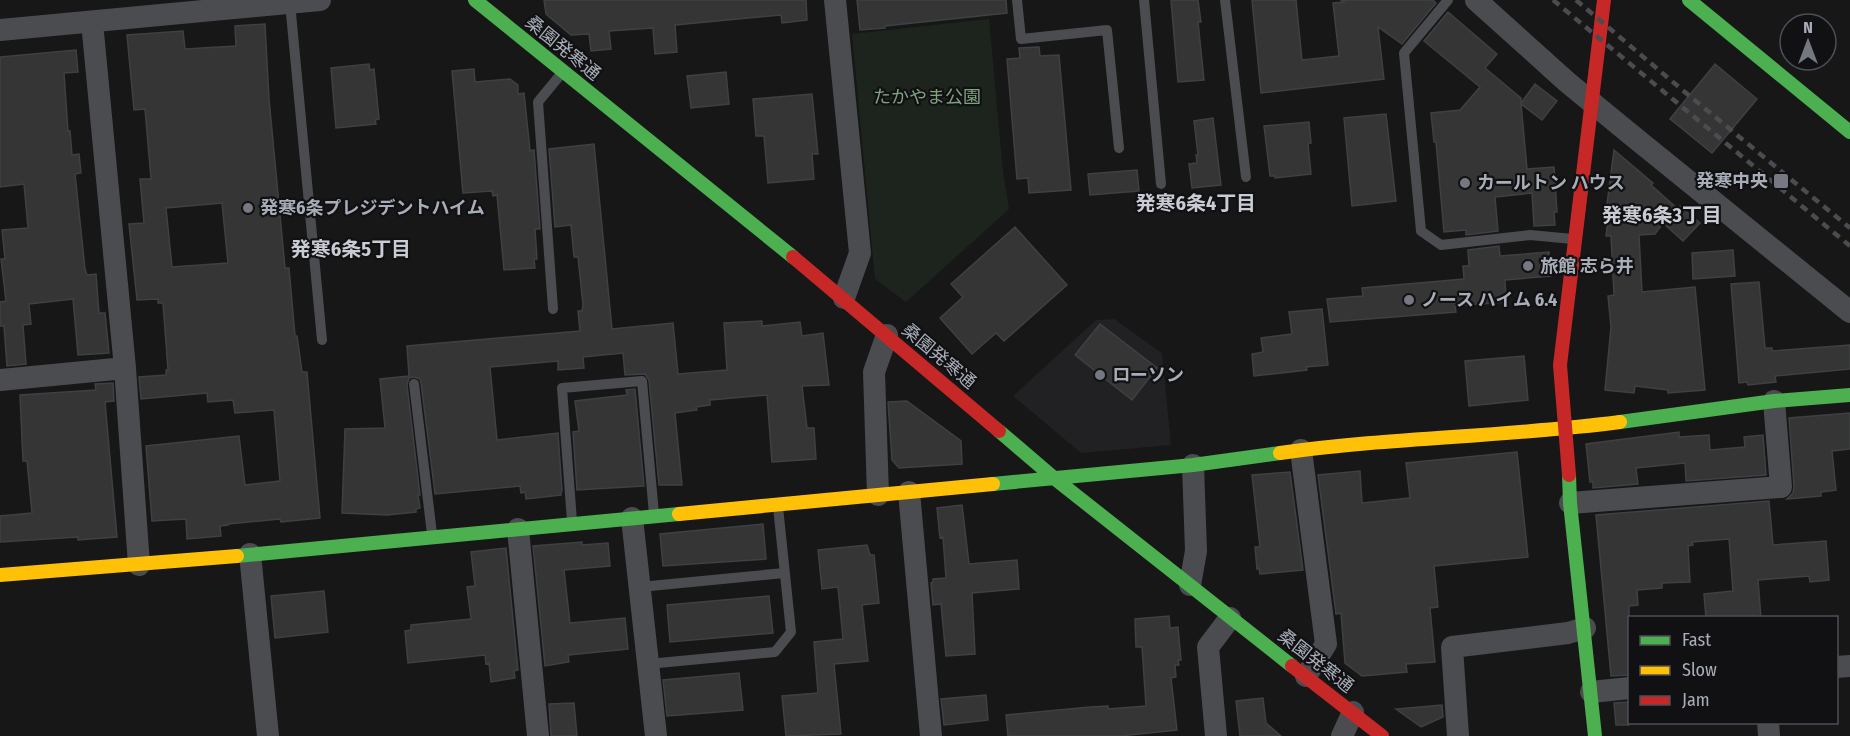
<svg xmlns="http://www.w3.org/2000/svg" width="1850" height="736" viewBox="0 0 1850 736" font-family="'Fira Sans Condensed','Noto Sans JP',sans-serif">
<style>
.built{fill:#212123}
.green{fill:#1d241e}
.building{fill:#353536;stroke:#3f4043;stroke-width:1.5;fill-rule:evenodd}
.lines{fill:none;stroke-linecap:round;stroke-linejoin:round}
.lane{stroke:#4b4c50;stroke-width:10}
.street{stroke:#4b4c50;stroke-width:22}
.fast{stroke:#4caf50;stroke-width:14}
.slow{stroke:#ffc107;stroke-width:14}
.jam{stroke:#c62828;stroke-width:14}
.rail{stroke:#4b4c4f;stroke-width:4.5;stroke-dasharray:8 6;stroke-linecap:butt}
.poi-dot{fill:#757880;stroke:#111113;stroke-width:2}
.labels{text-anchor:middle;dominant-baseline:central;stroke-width:4.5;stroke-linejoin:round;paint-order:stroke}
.street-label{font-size:18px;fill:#a8adb8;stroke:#111113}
.park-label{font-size:18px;fill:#7fa381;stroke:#111113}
.poi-label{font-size:18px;font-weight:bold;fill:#a8adb8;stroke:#111113;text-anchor:start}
.neighbourhood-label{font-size:20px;font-weight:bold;fill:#c9ccd4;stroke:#111113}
</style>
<rect width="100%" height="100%" fill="#171717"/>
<path class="built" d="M1114,319L1162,353L1171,445L1081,453L1013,396L1096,320Z"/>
<path class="green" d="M989,19L1003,172L1009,209L906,302L875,279L852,34Z"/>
<path class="building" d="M544,0H806L807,20L782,23L781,15L675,25L677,52L655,54L653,28L609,31L611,49L591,51L589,34L571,35L546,14Z
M857,0H1006L1007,13L885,26V28L860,30Z
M1171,0H1198L1201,22H1198L1204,80L1178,82Z
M1252,0H1296L1302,60L1339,56L1333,3L1344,2L1341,0H1433L1436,3L1402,44L1378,27L1384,79L1261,93Z
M1448,12L1497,54L1485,68L1521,98V103L1535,84L1557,101L1542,120L1521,104L1527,169L1554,167L1557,212H1554L1555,225L1534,226L1532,193L1495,197L1498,231L1466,235V230L1444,232L1436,142H1434L1431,113L1460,110L1480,87L1424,41Z
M265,24L269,99L285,268H289L295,336H297L302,372H307L320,518L281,522L280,519L228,524V525L220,526L221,536L187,539L186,519L152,521L146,446L239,436L245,485L280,481L274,410L235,413L233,400L208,402L207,393L141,399L139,377L166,375V370H168L163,303H158V299L137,300L129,224L144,223L140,179H151L145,109L134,110L127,35L183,31L185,49L236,46L235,26ZM222,203L228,263L172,267L166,208Z
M1039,47L1040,56L1059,55L1071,190L1029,193L1028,178L1017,179L1007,59L1020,58L1019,48Z
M76,50L78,72L64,73L68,131H70L72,155L79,154L81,173L75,174L85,269L87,275L96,274L99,313H105L109,353L78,355L73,299L29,304L31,324L23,325L26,364L7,366L4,326H0V302L6,301L1,259H5L2,230L28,228L24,184L0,187V57Z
M369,64L370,70L374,69L379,119L375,120L376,124L336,128L331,68Z
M1715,64L1757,99L1712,153L1670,119Z
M474,69L475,82L510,79L518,85V94L524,93L530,151L534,150L540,229H535L537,259H534L535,268L504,270L497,195L493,196L492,191L463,193L452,71Z
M726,72L729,104L691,108L687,76Z
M812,94L818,154H812L814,179L768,183L764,136H756L753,99Z
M1386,114L1396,201L1352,206L1344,118Z
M1213,118L1221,185L1192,188L1189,164L1197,163L1196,155H1198L1194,121Z
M1309,122L1311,143L1308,144L1311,174L1275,178V176H1270L1264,126Z
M594,144L612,329L673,323L678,374L727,370L724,323L762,321V326L800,322L802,336L823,333L829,385L802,386L807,428H814L816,459L772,462L767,395L710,400V405L696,407L697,410L675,413L682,485H659L649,380L645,374L625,375L623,353L583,357L584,368L558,370V361L490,367L497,440L558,433L562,491L561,492V495L526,499L525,492L521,493L520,486L435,494L421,383L420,379L414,377L409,378L407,385L420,495H418L420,508L416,509V512L387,515L342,513L345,429L385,428L380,379L409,376L407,346L580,331L578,311H582L583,305L578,257H574L571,225L555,227L549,149Z
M1614,150L1653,183L1651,185L1678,209L1680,206L1700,223L1683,241L1663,223L1655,234L1639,235L1642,292L1695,287L1705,390L1668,393V390L1635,386L1634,393L1605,390L1611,327L1608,296L1614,295L1611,236H1606L1610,205L1607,204Z
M1137,170L1139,191L1090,195L1088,174Z
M1015,227L1067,285L1004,341L996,333L972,354L940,318L963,297L951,284Z
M1499,246L1500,256L1549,252L1551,276L1505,280L1506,302L1455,306L1456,312L1330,322L1327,299L1363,296L1362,288L1464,279L1463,266H1469L1468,250Z
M1733,250L1735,276L1693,279L1692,253Z
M1759,282L1765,348H1772V351L1850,345V369L1775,376L1776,382L1748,385L1747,382L1739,383L1731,284Z
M1322,309L1328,365L1306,367L1307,370L1254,376L1252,354L1263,352L1261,338L1292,334L1289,312Z
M1100,324L1157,368L1132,400L1075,355Z
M1524,356L1528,400L1469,406L1465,361Z
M113,383L114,401L105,402L117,537L78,540V537L0,542V516L32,513L27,461H23L20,395L96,390L95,384Z
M635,389L644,486L577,490L573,432L579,431L575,401L627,395L626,390Z
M907,401L961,441L962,464L899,468L892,460L888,402Z
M1850,413V449L1832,451L1836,490L1821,492V496L1787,499L1793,493L1794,486L1789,418Z
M1679,432V437L1709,435L1710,450L1745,447L1744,437L1763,435L1766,475L1686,481L1685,463L1636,468L1638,484L1593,488V482H1590L1586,444Z
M1517,452L1528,557L1434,566L1438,607L1430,608L1435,662L1406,664L1407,672L1362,676L1345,663L1341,613L1336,614L1318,475L1360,471L1362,503L1410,498L1406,463Z
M1290,472L1303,570L1260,574L1259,568L1257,569L1255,547H1260L1252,475Z
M1769,501L1773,545L1826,541L1829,580L1810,582L1809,576L1758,580L1761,618H1706L1704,594L1733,591L1729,539L1692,542L1693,545L1688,546L1690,582L1662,583V588L1637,590L1638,605L1629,606V675L1611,676L1596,515Z
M962,505L969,564L1017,560L1019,589L972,593L975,654L946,656L941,604L933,605L931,583L933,582V579L946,578L943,537L940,538L937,508Z
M763,524L766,559L663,566L660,534Z
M582,542V545L608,543L610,566L564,570L570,623L625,618L628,649L568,655L569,662L545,666L533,546Z
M867,545L870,555H874L879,603L862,605L868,661L834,664L841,734L786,736L782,696L818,693L814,642L843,639L838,587L822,589L818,550Z
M506,548L518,670L514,671L515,678L491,682L489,663L486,664L485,655L408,663L405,631L411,630V625L471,619L467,587L475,586L471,552Z
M324,591L328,632L275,638L271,596Z
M769,596L773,633L670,642L667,605Z
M1169,616L1170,628L1178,627L1181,660H1178L1179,665H1175L1176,677L1171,678L1177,730L1120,736H1008L1006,715L1090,707L1108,706V709L1146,706L1142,647H1136L1135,619Z
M739,673L743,710L667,716L663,680Z
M986,695L988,720L944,725L941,699Z
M1263,698L1266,723L1281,736H1240L1236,701Z
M1629,702V725H1616L1614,703Z
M574,703L577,736H551L549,704Z
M1442,705L1443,717L1421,727L1396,709Z"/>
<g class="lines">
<path class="lane" d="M1017,0L1021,39L1107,30L1119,148
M1144,0L1161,184
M1225,0L1246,177
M1448,0L1404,53L1421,231L1441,245L1530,235L1573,239
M290,3L322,340
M553,309L538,102L561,74
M414,384L432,534
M572,521L562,388L642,381L654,514
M640,587L784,573
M648,664L775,652L791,632L778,507"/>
<path class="street" d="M835,0L860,253L844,298
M1476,0L1567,82L1629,133L1850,312
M92,22L125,368L139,565
M0,30L320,0
M0,380L125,368
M1301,450L1326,644L1306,676
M909,492L931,736
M878,495L874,372L887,335
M1570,503L1781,487L1774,401
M632,518L656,736
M518,529L538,736
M250,554L268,736
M1190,585L1196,551L1193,465
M1836,667L1850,666
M1591,692L1630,688
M1768,722L1769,736
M1216,736L1208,647L1230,618
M1342,736L1353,712
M1458,736L1452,647L1568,633L1585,628"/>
<path class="fast" d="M475,0L793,257
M1689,0L1850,132
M1620,422L1774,401L1850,395
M999,431L1054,478L1292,666
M1569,475L1570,503L1595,736
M993,484L1193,465L1280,453
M237,556L679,514"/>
<path class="slow" d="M1280,453C1392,437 1507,437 1620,422
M679,514L993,484
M0,575L237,556"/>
<path class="jam" d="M793,257L999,431
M1569,475L1560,365L1604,0
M1292,666L1382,736"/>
<path class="rail" d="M1553,0L1850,246
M1576,0L1680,88L1850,228"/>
</g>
<g class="poi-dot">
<rect x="1773" y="173" width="16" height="16" rx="3"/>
<circle cx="1465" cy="183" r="6"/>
<circle cx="248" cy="208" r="6"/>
<circle cx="1528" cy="266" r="6"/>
<circle cx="1409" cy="300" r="6"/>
<circle cx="1100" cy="375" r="6"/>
</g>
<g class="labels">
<g class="street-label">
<text transform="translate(563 48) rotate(39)">桑園発寒通</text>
<text transform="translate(939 356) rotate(40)">桑園発寒通</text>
<text transform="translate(1316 661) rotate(38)">桑園発寒通</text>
</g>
<g class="park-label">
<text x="927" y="97">たかやま公園</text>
</g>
<g class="poi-label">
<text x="1768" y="181" text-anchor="end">発寒中央</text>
<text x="1477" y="183">カールトン ハウス</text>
<text x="260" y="208">発寒6条プレジデントハイム</text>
<text x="1540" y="266">旅館 志ら井</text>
<text x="1421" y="300">ノース ハイム 6.4</text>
<text x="1112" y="375">ローソン</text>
</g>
<g class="neighbourhood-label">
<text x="1196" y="203">発寒6条4丁目</text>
<text x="1662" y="215">発寒6条3丁目</text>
<text x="351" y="249">発寒6条5丁目</text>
</g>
</g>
<rect x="1628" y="616" width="210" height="108" fill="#111113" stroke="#4d4f55" stroke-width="1.5"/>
<rect x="1640" y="636" width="30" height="9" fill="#4caf50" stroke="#4d4f55" stroke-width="1.5"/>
<text x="1682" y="646" font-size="18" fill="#a8adb8">Fast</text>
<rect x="1640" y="666" width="30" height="9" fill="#ffc107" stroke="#4d4f55" stroke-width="1.5"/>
<text x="1682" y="676" font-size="18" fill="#a8adb8">Slow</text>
<rect x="1640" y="696" width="30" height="9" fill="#c62828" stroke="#4d4f55" stroke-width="1.5"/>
<text x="1682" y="706" font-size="18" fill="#a8adb8">Jam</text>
<g transform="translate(1808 42)"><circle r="28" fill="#111113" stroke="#4d4f55" stroke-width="1.5"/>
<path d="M0-4.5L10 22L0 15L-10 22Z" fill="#757880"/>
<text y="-9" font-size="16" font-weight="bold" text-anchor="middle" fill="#a8adb8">N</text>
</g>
</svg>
